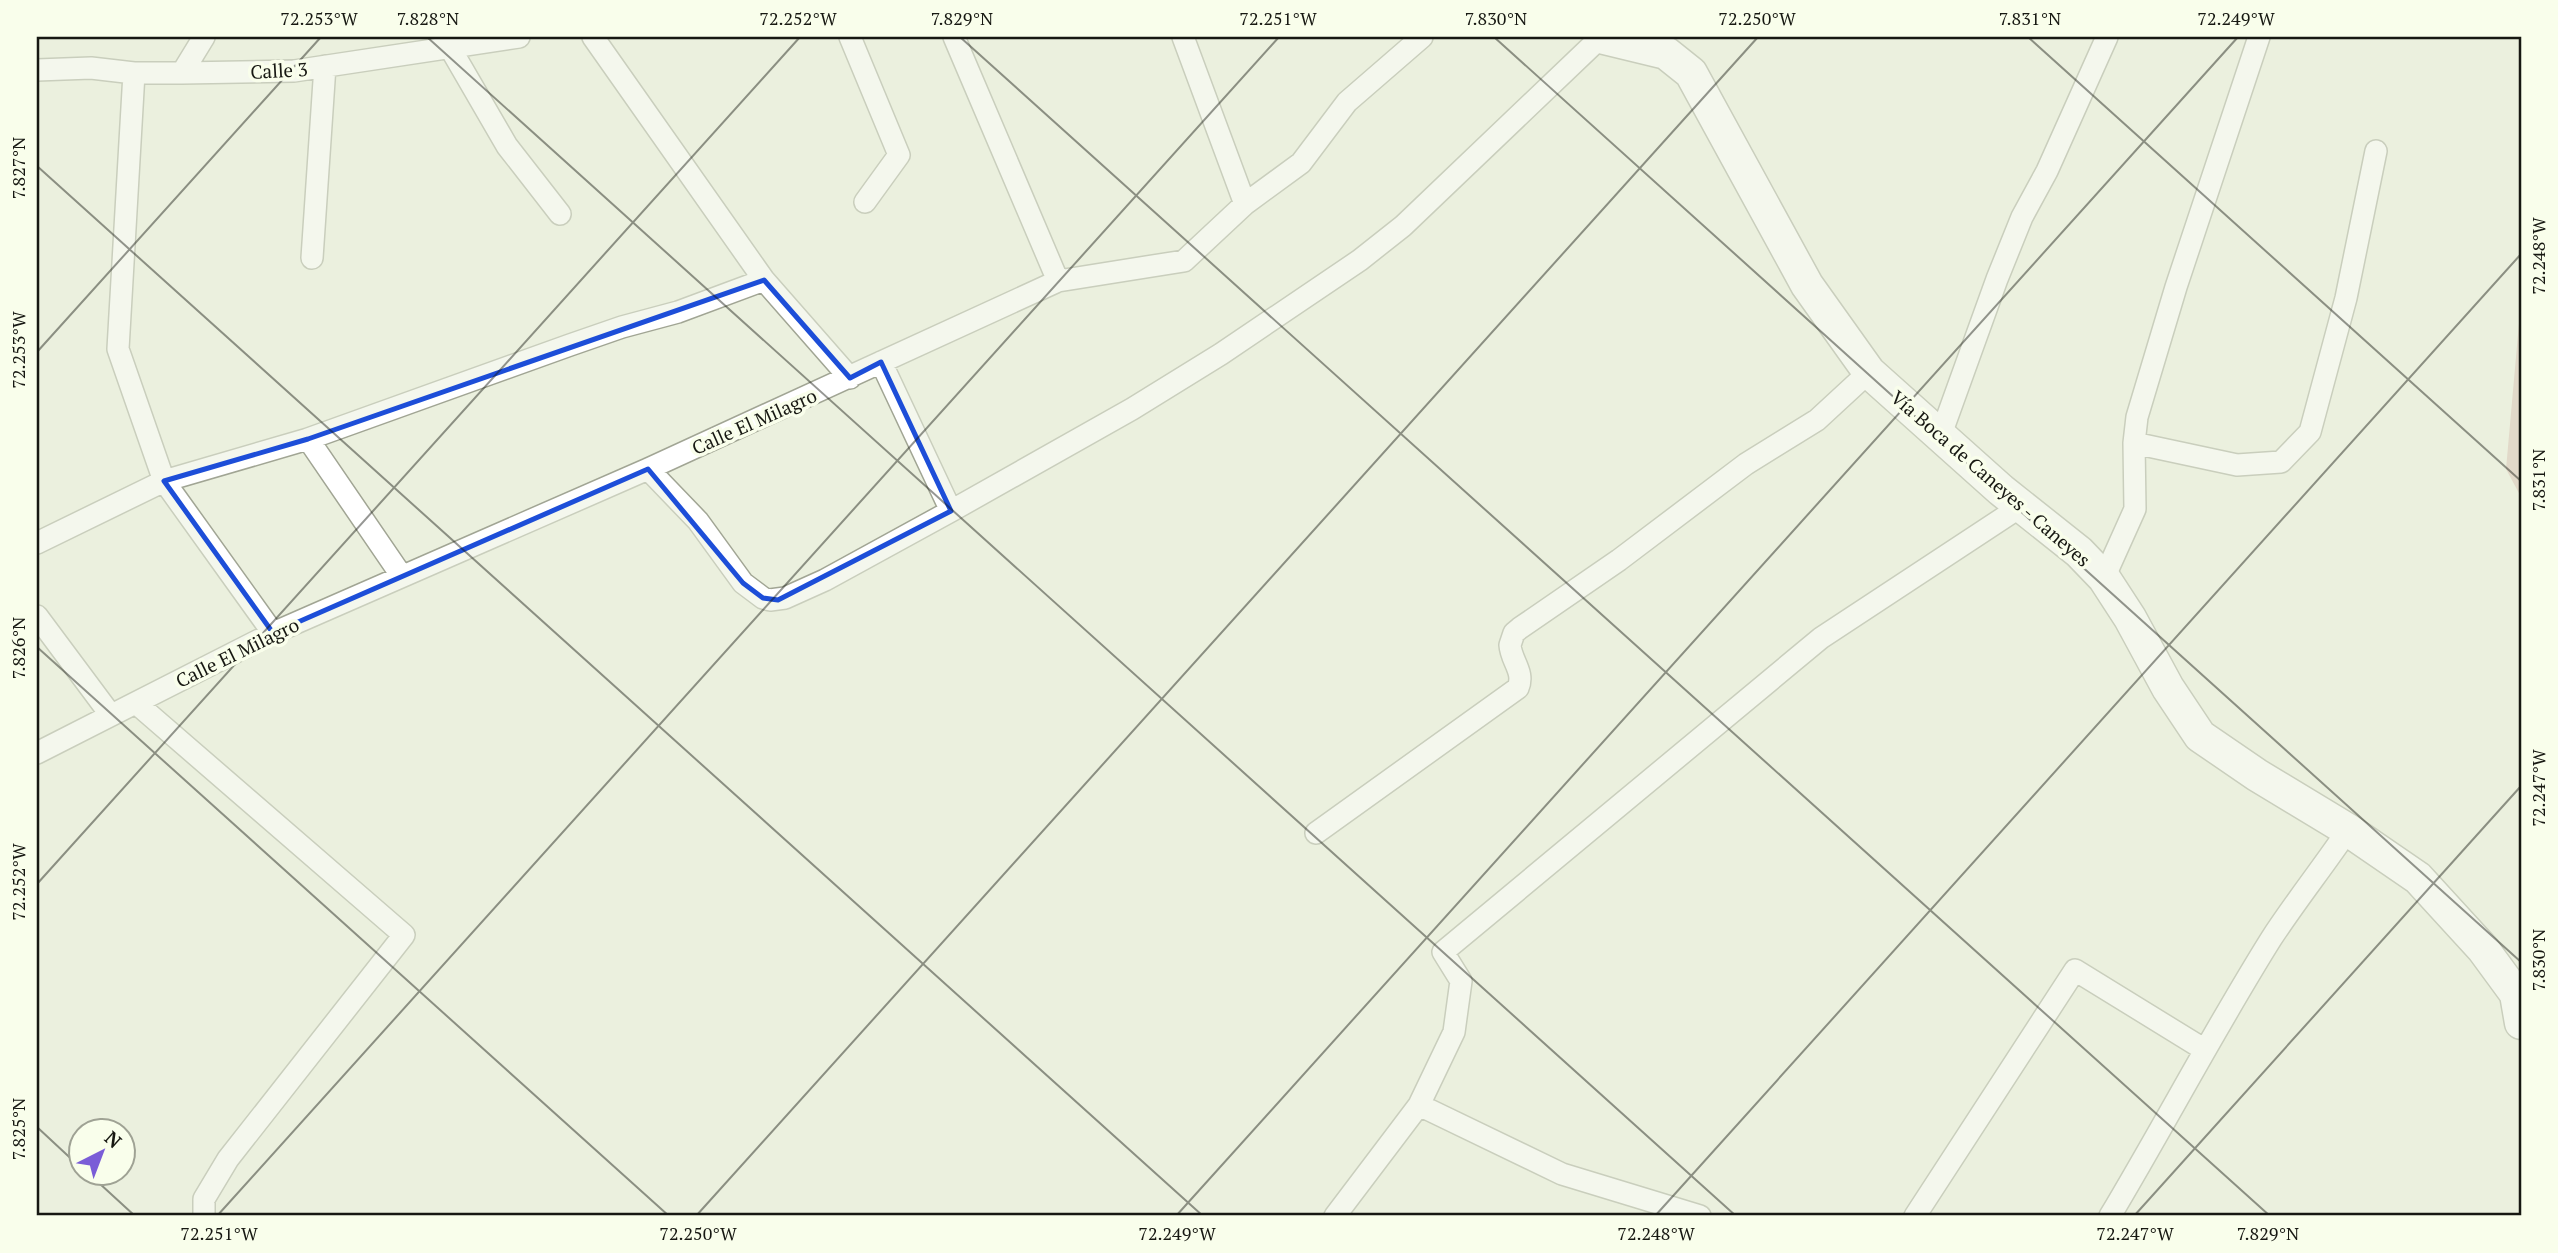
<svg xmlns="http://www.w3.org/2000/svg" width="2558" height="1253" viewBox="0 0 2558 1253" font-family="'PT Serif',serif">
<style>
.green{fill:#d6bdb0}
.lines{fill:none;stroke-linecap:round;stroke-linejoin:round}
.street-casing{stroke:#a1a594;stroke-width:24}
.secondary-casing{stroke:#a1a594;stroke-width:35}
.street{stroke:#fff;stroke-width:21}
.secondary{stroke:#fff;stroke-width:32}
.marked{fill:none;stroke:#1d4ed8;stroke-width:5;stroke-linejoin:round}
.ticks{fill:none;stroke:#171812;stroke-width:2;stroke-opacity:0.45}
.labels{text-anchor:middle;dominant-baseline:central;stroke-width:7;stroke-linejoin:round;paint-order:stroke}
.street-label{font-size:19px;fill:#171812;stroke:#f9feeb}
.neatline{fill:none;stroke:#171812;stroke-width:2.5}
.ticks-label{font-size:18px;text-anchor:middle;fill:#171812}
</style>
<rect width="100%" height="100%" fill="#ebf0de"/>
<path class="green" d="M2521,320V497L2506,469L2519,323Z"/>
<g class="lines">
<g class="street-casing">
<path id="street" d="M593,37L764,280L850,378
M850,37L899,155L865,202
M954,37L1058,281
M1183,37L1245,204
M449,46L507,146L560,214
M37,70L91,68L134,73H182L294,71L519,37
M134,73L118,349L164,481L273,633
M182,73L204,37
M312,258L325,66
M881,362L951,511
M1940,437L1997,279L2022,217L2047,171L2107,37
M2134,443L2237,465L2281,462L2310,432L2346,298L2376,151
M648,469L698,521L743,583L763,598L770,600L785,598L825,580L951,511L1132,409L1221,354L1360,260L1403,226L1601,37
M37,543L164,481L308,439
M401,575L308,439L570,345L622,327L678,312L764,280
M2104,578L2135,509L2134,443L2137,417L2176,287L2259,37
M37,616L110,714
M136,703L404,935L228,1159L204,1199V1216
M37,753L273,633L648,469L1058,281L1184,261L1245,204L1301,163L1347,102L1422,37
M1316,833L1518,688C1525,672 1511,661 1510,645L1514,633L1520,628L1619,560L1746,464L1817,420L1869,372
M1419,1105L1562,1174L1700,1216
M1335,1216L1419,1105L1454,1032L1461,981L1443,952L1821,638L2023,505
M1915,1216L2075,970L2205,1050
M2110,1216C2165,1124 2214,1030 2271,939C2295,902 2323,867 2348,830"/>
</g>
<g class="secondary-casing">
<path id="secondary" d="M1600,37L1666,53L1691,73L1807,285L1869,372L2001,490L2079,552L2104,578L2130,618L2168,688L2200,736L2257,775L2348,830L2418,878L2483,949L2516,994L2521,1023"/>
</g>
<use href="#street" class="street"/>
<use href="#secondary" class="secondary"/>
</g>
<path d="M0 0H2558V1253H0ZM764,280L850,378L881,362L951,511L778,600L763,598L743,583L648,469L273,633L164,481L308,439Z" fill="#ebf0de" fill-opacity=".55" fill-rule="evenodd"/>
<path class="marked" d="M764,280L850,378L881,362L951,511L778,600L763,598L743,583L648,469L273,633L164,481L308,439Z"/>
<path class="ticks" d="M427,37L1736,1216M960,37L2270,1216M1494,37L2521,962M2028,37L2521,481M37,166L1203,1216M37,352L321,37M37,647L669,1216M37,884L800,37M37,1127L80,1167M87,1172L135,1216M217,1216L1279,37M696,1216L1758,37M1176,1216L2238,37M1655,1216L2521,254M2134,1216L2521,786"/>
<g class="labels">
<g class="street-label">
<text transform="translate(279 70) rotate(-3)">Calle 3</text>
<text transform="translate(754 421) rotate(-24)">Calle El Milagro</text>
<text transform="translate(1991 478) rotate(41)">Vía Boca de Caneyes - Caneyes</text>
<text transform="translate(237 652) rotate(-26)">Calle El Milagro</text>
</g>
</g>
<rect width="2558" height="1253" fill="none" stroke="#f9feeb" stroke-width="77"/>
<g transform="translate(102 1152) rotate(42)"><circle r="33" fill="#f9feeb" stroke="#9fa294" stroke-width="2"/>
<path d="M0-5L12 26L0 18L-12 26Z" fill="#7a5dd7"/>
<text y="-10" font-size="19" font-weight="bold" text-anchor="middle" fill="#171812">N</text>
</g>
<rect x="38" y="38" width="2482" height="1176" class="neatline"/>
<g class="ticks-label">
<text x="319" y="25">72.253°W</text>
<text x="428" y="25">7.828°N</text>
<text x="798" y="25">72.252°W</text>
<text x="962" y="25">7.829°N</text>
<text x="1278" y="25">72.251°W</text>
<text x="1496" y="25">7.830°N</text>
<text x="1757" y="25">72.250°W</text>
<text x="2030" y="25">7.831°N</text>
<text x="2236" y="25">72.249°W</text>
<text transform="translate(19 168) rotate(-90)" y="6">7.827°N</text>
<text transform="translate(2539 256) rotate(-90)" y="6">72.248°W</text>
<text transform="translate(19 350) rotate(-90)" y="6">72.253°W</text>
<text transform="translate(2539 480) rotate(-90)" y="6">7.831°N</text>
<text transform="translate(19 648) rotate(-90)" y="6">7.826°N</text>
<text transform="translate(2539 788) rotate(-90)" y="6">72.247°W</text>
<text transform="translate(19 882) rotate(-90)" y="6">72.252°W</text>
<text transform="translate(2539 960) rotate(-90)" y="6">7.830°N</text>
<text transform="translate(19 1129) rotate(-90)" y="6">7.825°N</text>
<text x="219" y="1240">72.251°W</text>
<text x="698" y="1240">72.250°W</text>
<text x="1177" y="1240">72.249°W</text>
<text x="1656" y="1240">72.248°W</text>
<text x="2135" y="1240">72.247°W</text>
<text x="2268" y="1240">7.829°N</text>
</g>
</svg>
